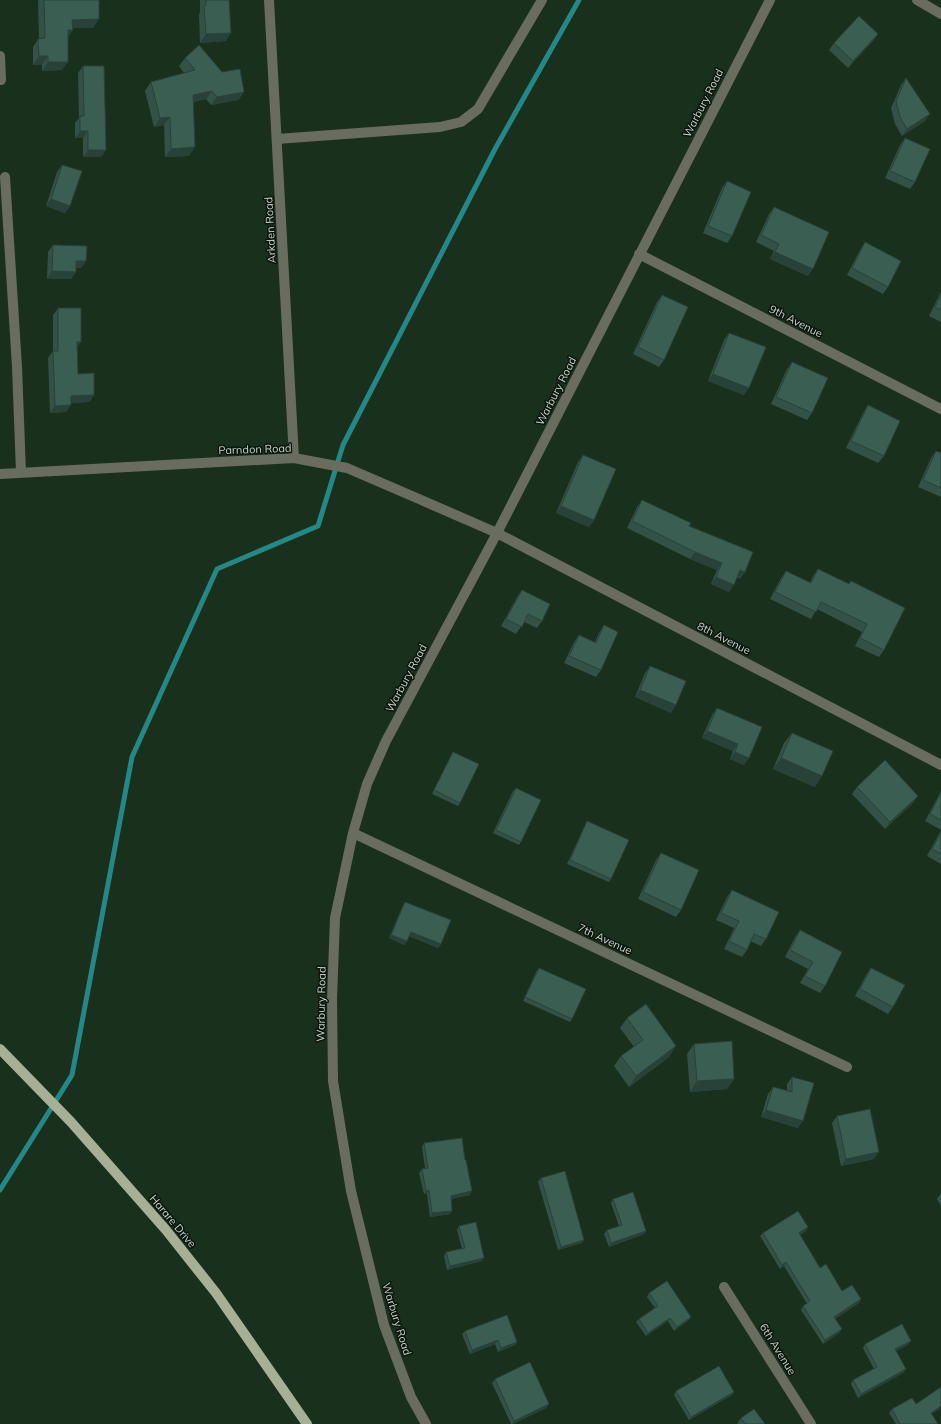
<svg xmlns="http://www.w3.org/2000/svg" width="941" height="1424" viewBox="0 0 941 1424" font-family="Mulish,sans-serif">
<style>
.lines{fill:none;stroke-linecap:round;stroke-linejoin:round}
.stream{stroke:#248887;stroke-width:5}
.minor{stroke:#686d60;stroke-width:10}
.major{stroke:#a6b096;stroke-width:10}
.wall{fill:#335147}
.shaded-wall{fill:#294239}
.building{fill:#3b5e52;stroke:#294239}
.labels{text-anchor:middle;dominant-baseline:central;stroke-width:3;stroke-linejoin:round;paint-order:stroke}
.street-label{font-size:11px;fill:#c8d6c9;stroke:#0b150c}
</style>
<rect width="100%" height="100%" fill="#19301c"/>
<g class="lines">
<path class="stream" d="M0,1190L72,1075L132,757L217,569L318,526L343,445L495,149L579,0"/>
<path class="minor" d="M269,0L294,458
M917,0L941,14
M0,56L1,80
M277,139L440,127L461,122L478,109L542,0
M5,177L17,367L21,472
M639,254L941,409
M0,474L294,458L347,468L419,499L497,533L941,765
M353,833L847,1067
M724,1287L811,1424
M426,1424L411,1397L384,1325L351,1191L333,1081L332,999L335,918L353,833L367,784L386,741L497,533L770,0"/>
<path class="major" d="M0,1049L71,1122L166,1230L216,1293L307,1424"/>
</g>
<path class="wall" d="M38,0H99L93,28H72L68,37L62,70L42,71V65H33V47L38,39H39Z
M200,0H229L226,41L200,43L199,14L200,12Z
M878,34L873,41L848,68L829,50L834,43Z
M185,58L222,72L244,92L238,100L211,105L206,99L193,102L189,156L165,157L164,125L154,127L145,91L151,82L184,73L179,66Z
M83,66L106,150L101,157H83V138H75V123L79,118L78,73Z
M906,78L925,121L902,136L895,124L891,108L901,85Z
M905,138L915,182L910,189L885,178L900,145Z
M62,165L70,206L65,213L46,206L57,172Z
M727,181L732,236L727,243L703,233L722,188Z
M774,207L808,276L770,259L774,251L756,242L769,214Z
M865,242L888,287L883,294L847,275L860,250Z
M53,245L86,261L81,268H76V272L71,279H47L48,252Z
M941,292V322L929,316Z
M662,295L664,360L659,367L633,354L657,302Z
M58,308L77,348L78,374L94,395L89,402L71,403L66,412L50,413L48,358L53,351V315Z
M729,333L744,395L708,381L724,340Z
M792,362L812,413L807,420L771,404L787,369Z
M868,405L884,456L878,463L846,448L863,413Z
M936,451L941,453V497L918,487L931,458Z
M583,455L594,520L589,527L556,513L578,462Z
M642,500L689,526L745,572L740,579L737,577L729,592L711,584L717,570L690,559L627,528L637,507Z
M818,569L849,584L851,581L884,650L879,657L855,646L862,632L817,609L811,619L770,599L781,578L786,571L810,583L813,576Z
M522,590L542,621L537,628L524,622L516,634L501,626L517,597Z
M604,625L601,670L596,677L564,663L574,642L579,635L595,642L599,633Z
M650,666L671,713L635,697L645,673Z
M717,708L762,727L744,765L730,759L733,751L702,738L712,715Z
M792,733L815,787L773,769L784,743Z
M453,752L460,803L458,806L432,794L451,755Z
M857,787L918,796L913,803L885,829L852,794Z
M516,788L521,842L519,845L493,833L513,791Z
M941,791V864L927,856L941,830L925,821Z
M587,821L611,879L609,882L567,864L585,825Z
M661,853L681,910L676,917L638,899L656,860Z
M732,890L766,939L761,946L750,941L747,950L742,957L724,949L734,928L716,920L727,897Z
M405,902L441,944L438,948L409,936L407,941L404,945L389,938L403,905Z
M800,930L825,986L820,993L800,983L808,969L785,957L795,937Z
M539,968L572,1019L570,1022L523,1001L536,972Z
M871,968L893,1007L888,1014L855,996L866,975Z
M627,1018L669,1057L629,1087L614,1066L621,1056L634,1047L620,1028Z
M694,1044L734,1079L727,1089L690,1092L687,1054Z
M792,1077L798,1128L761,1117L768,1094L773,1087L787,1091V1084Z
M837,1116L874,1159L841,1166L832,1123Z
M424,1143L470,1195L451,1199L450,1214L430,1217L427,1194H424L419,1173L422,1169L425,1168L422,1147Z
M541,1178L582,1243L558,1250L538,1182Z
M941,1193V1206L937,1199Z
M613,1199L646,1231L644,1234L609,1247L604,1234L607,1230L619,1226L611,1203Z
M459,1226L482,1261L447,1270L444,1256L446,1252L462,1249L457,1230Z
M806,1231L800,1235L820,1268L842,1291L861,1299L859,1303L835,1319L842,1329L839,1333L823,1344L801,1310L803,1306L807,1304L784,1266L780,1269L760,1236L763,1233Z
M649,1293L689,1320L674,1331L668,1321L646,1336L636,1322L639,1319L655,1308L647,1297Z
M465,1331L517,1342L515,1345L498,1352L495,1344L470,1354L462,1334Z
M865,1344H909L896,1351L906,1369L903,1373L858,1398L851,1384L853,1380L874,1369L863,1348Z
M495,1379L549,1404L546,1408L513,1424H511L492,1383Z
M676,1391L734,1392L732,1395L689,1420L674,1395Z
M916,1404L932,1414L938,1424H896L889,1413L892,1409Z
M741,1418L765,1424H737Z"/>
<path class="shaded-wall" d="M99,19L93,28H66L72,20Z
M68,30H73L67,39Z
M231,33L226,41L200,43L206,34Z
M878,34L873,41L848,68L853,61Z
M39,56H48L42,65H33Z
M48,62H68L62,70L42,71Z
M212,91L206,99L187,104L193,95Z
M244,92L238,100L211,105L217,97Z
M930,114L925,121L902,136L907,129Z
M170,117L164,125L154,127L160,118Z
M80,131H88L83,138H75Z
M195,147L189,156L165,157L171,149Z
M88,150H106L101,157H83Z
M51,199L70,206L65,213L46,206Z
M775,252L813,269L808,276L770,259Z
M76,261H86L81,268H71Z
M52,271L76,272L71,279H47Z
M77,342H81L76,349Z
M713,374L749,388L744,395L708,381Z
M94,395L89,402L66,403L71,396Z
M71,405L66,412L50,413L55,406Z
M561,506L594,520L589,527L556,513Z
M695,552L722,563L717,570L690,559Z
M740,570L745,572L740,579L735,577Z
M716,577L734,585L729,592L711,584Z
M640,690L676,705L671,713L635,697Z
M707,731L738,744L733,751L702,738Z
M735,752L749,758L744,765L730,759Z
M781,758L822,776L815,787L773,769Z
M918,796L913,803L885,829L890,822Z
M411,932L441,944L438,948L408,935Z
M391,935L407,941L404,945L389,938Z
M676,1046L669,1057L629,1087L636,1076Z
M734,1079L727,1089L690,1092L697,1081Z
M766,1110L803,1121L798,1128L761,1117Z
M879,1152L874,1159L841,1166L846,1159Z
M429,1190L427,1194H424L426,1191Z
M472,1191L470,1195L448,1199L451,1196Z
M452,1211L450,1214L430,1217L432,1213Z
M808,1227L806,1231L796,1237L799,1233Z
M646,1231L644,1234L609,1247L611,1243Z
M584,1240L582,1243L558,1250L561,1247Z
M484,1258L482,1261L447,1270L450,1266Z
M786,1262L784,1266L780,1269L782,1265Z
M861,1299L859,1303L831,1321L834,1317Z
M691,1317L689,1320L674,1331L677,1327Z
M670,1318L668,1321L646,1336L648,1333Z
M842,1329L839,1333L823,1344L825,1340Z
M498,1340L495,1344L470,1354L472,1350Z
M911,1341L909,1344L893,1353L895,1349Z
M517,1342L515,1345L498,1352L501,1348Z
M906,1369L903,1373L858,1398L861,1394Z
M734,1392L732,1395L689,1420L691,1417Z
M549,1404L546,1408L512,1424L514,1421Z
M941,1406V1408L928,1417L931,1413Z"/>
<path class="building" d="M44,0H99V19L72,20L73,30H68V62H48V56H39L38,39L45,38Z
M206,0H229L231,33L206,34L204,6L206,5Z
M859,16L878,34L853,61L834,43Z
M199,45L222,72L240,69L244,92L217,97L212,91L193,95L195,147L171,149L170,117L160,118L151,82L195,70L185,58Z
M83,66H104L106,150H88V131H80V116H84Z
M906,78L930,114L907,129L900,117L896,101Z
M905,138L930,149L915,182L890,171Z
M62,165L82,171L70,206L51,199Z
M727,181L751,192L732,236L708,226Z
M774,207L829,232L813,269L775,252L779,244L761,235Z
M865,242L901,261L888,287L852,268Z
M53,245L87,246L86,261H76V272L52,271Z
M662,295L688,307L664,360L638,347Z
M941,295V310L935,307Z
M58,308H81V342H77L78,374L94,373V395L71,396V405L55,406L53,351H58Z
M729,333L766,347L749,388L713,374Z
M792,362L828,378L812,413L776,397Z
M868,405L900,421L884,456L851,441Z
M936,451L941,453V488L923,480Z
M583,455L616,469L594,520L561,506Z
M642,500L691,523L689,526L753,552L745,572L740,570L734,585L716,577L722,563L695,552L632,521Z
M818,569L849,584L851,581L905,608L884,650L860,638L867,624L821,602L816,612L775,592L786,571L811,583Z
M522,590L550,604L542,621L528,614L522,627L506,619Z
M604,625L618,632L601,670L569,656L579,635L596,643Z
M650,666L686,681L676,705L640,690Z
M717,708L762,727L749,758L735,752L738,744L707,731Z
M792,733L833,751L822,776L781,758Z
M453,752L479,764L460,803L434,790Z
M885,760L918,796L890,822L857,787Z
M516,788L541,800L521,842L496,830Z
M941,792V820L930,814Z
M587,821L629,840L611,879L570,860Z
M941,832V854L932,849Z
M661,853L699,870L681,910L643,892Z
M732,890L779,912L766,939L754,934L747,950L729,941L739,921L721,913Z
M405,902L451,920L441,944L411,932L407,941L391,935Z
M800,930L842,952L825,986L805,976L813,962L790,950Z
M539,968L586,989L572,1019L525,997Z
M871,968L905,985L893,1007L860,989Z
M646,1004L676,1046L636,1076L621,1056L643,1040L627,1018Z
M732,1041L734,1079L697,1081L694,1044Z
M792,1077L814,1083L803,1121L766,1110L773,1087L792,1092Z
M870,1109L879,1152L846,1159L837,1116Z
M462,1138L465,1160H466L472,1191L451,1196L452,1211L432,1213L429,1190L426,1191L422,1169L428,1168L424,1143Z
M565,1171L584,1240L561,1247L541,1178Z
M633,1192L646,1231L611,1243L607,1230L622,1225L613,1199Z
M798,1211L808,1227L799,1233L820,1268L826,1264L842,1291L852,1285L861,1299L834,1317L842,1329L825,1340L803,1306L810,1301L786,1262L782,1265L763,1233Z
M476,1222L484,1258L450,1266L446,1252L465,1248L459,1226Z
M667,1281L691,1317L677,1327L670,1318L648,1333L639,1319L658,1306L649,1293Z
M507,1315L517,1342L501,1348L498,1340L472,1350L465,1331Z
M902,1324L911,1341L895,1349L906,1369L861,1394L853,1380L877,1367L865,1344Z
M530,1362L549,1404L514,1421L495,1379Z
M719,1366L734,1392L691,1417L676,1391Z
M941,1387V1406L931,1413L938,1424H900L892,1409L912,1398L916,1404Z
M754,1409L765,1424H745L741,1418Z"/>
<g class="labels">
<g class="street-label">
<text transform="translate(703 103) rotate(-63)">Warbury Road</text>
<text transform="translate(270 230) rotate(-93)">Arkden Road</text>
<text transform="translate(796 321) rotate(27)">9th Avenue</text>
<text transform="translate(556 391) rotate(-63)">Warbury Road</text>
<text transform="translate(255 449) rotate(-2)">Parndon Road</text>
<text transform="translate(724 638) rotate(27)">8th Avenue</text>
<text transform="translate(406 678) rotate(-62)">Warbury Road</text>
<text transform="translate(605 939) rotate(25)">7th Avenue</text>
<text transform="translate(321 1004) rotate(-89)">Warbury Road</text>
<text transform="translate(173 1221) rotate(50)">Harare Drive</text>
<text transform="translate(397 1319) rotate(73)">Warbury Road</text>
<text transform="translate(778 1349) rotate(58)">6th Avenue</text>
</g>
</g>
</svg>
